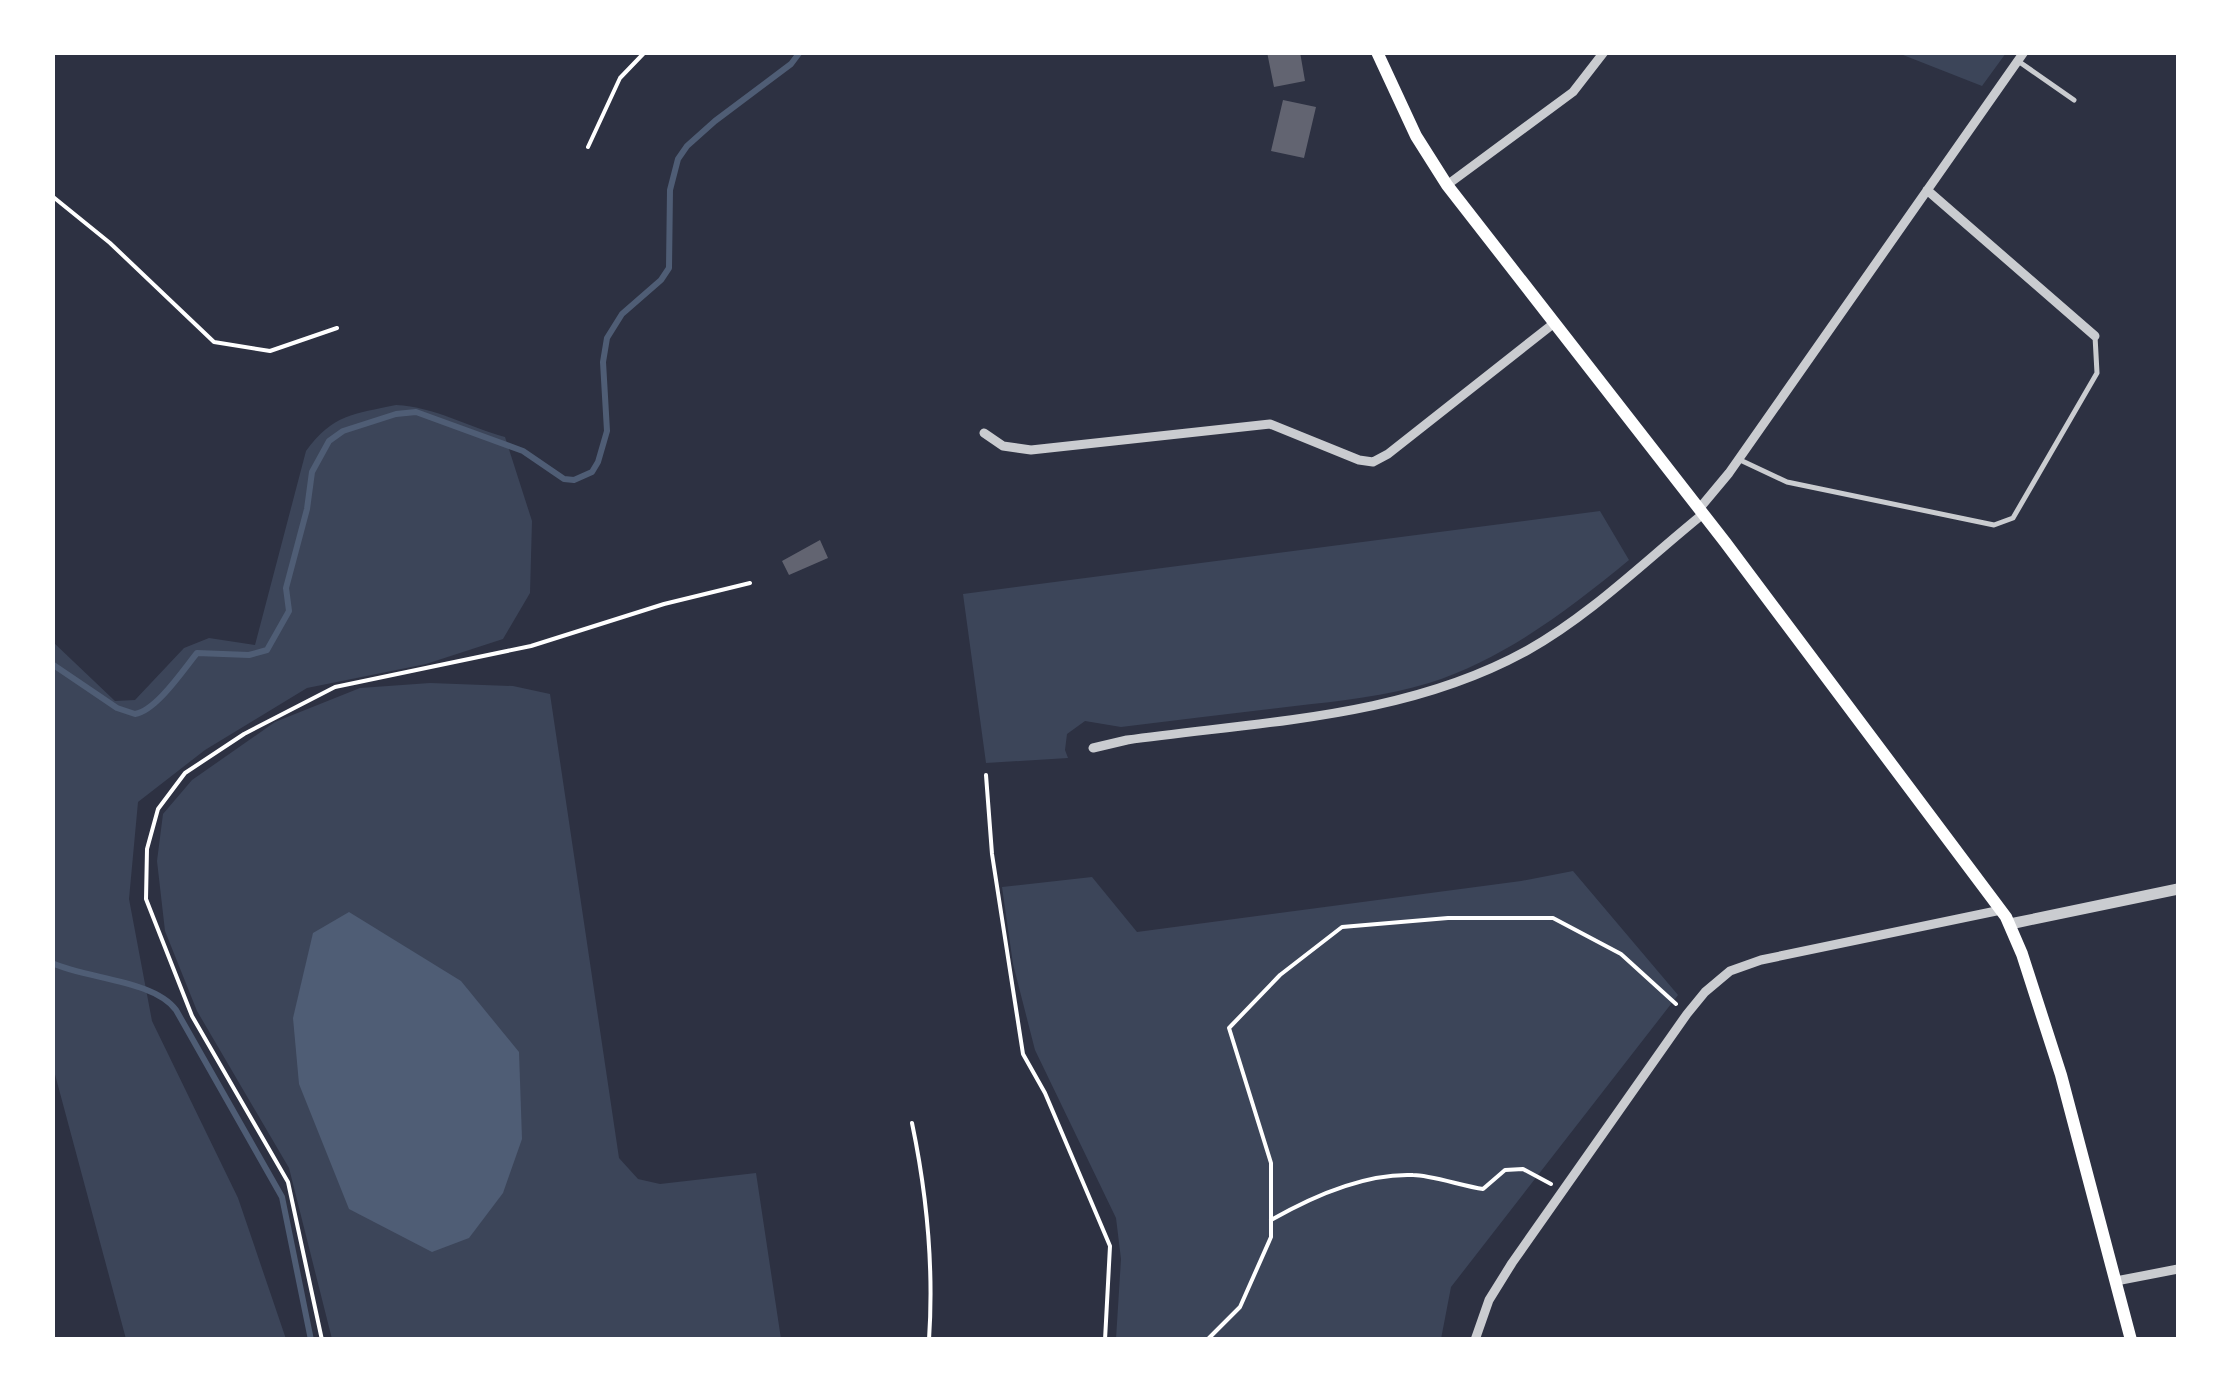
<svg xmlns="http://www.w3.org/2000/svg" width="2231" height="1392" viewBox="0 0 2231 1392" font-family="Rubik,sans-serif">
<style>
.green{fill:#3c4559}
.water{fill:#4f5d75}
.lines{fill:none;stroke-linecap:round;stroke-linejoin:round}
.stream{stroke:#4f5d75;stroke-width:6}
.building{fill:#626471}
.path{stroke:#fff;stroke-width:4}
.service{stroke:#caccd0;stroke-width:5}
.minor{stroke:#caccd0;stroke-width:9}
.tertiary{stroke:#caccd0;stroke-width:11}
.secondary{stroke:#fff;stroke-width:12}
</style>
<rect width="100%" height="100%" fill="#2d3142"/>
<path class="green" d="M1898,53H2006L1982,86Z
M396,405C435,407 468,427 505,437L532,521L530,593L503,639L426,664L307,688L205,750L138,802L129,899L152,1021L238,1198L286,1339H126L53,1067V642L115,701L135,700L184,648L209,638L255,645L306,451C333,414 354,414 396,405Z
M1600,511L1629,560C1568,610 1506,658 1429,683C1386,696 1340,701 1295,706C1237,713 1179,720 1121,727L1085,721L1067,734L1065,750L1068,758L986,763L963,594Z
M430,683L513,686L550,694L619,1158L638,1179L660,1184L756,1173L781,1339H332L289,1168L197,1011L165,931L157,861L163,814L192,780L275,722L360,688Z
M1573,871L1678,995L1451,1287L1441,1339H1116L1121,1259L1116,1218L1035,1050L1013,964L1002,887L1092,877L1137,932L1521,881Z"/>
<path class="water" d="M349,912L461,981L519,1052L522,1139L503,1193L469,1238L432,1252L349,1209L299,1084L293,1018L313,933Z"/>
<g class="lines">
<path class="stream" d="M52,664L117,708L135,714C156,711 184,669 197,653L249,655L267,650L289,611L286,588L307,509L312,472L329,441L343,431L396,414L416,412L523,451L564,479L574,480L592,472L598,462L607,431L603,362L607,338L622,314L661,280L669,268L670,190L678,159L687,146L715,121L791,64L800,52
M52,963C87,979 154,980 176,1010L282,1197L311,1340"/>
</g>
<path class="building" d="M1267,52H1300L1305,81L1274,87Z
M1283,100L1316,107L1304,158L1271,151Z
M820,540L828,558L789,575L782,561Z"/>
<g class="lines">
<path class="path" d="M588,147L620,78L645,52
M52,196L110,243L214,342L270,351L337,328
M986,775L992,854L1023,1054L1045,1093L1110,1246L1105,1340
M912,1123C927,1195 934,1266 929,1340
M1271,1220C1313,1196 1364,1173 1413,1175C1430,1175 1463,1186 1483,1189L1505,1170L1523,1169L1551,1184
M322,1340L288,1182L192,1016L146,899L147,849L158,809L185,773L244,734L335,687L531,646L664,604L750,583
M1207,1340L1240,1307L1271,1237V1163L1229,1028L1280,975L1342,927L1448,918H1553L1621,954L1676,1004"/>
<path class="service" d="M2018,61L2074,100
M1738,459L1787,482L1994,525L2013,518L2097,373L2095,336"/>
<path class="minor" d="M1447,185L1573,92L1604,52
M1927,190L2095,336
M984,433L1003,446L1031,450L1270,424L1359,460L1373,462L1388,454L1553,324
M1699,509L1729,473L2024,52
M1093,748L1127,740C1263,721 1406,718 1528,650C1592,614 1646,560 1703,514
M2116,1281L2178,1269
M1475,1340L1489,1300L1512,1263L1687,1014L1705,992L1730,971L1761,960L2001,910"/>
<path class="tertiary" d="M2010,924L2178,889"/>
<path class="secondary" d="M1377,52L1416,136L1447,185L1725,542L2006,917L2022,954L2061,1075L2131,1340"/>
</g>
<rect width="2231" height="1392" fill="none" stroke="#ffffff" stroke-width="110"/>
</svg>
